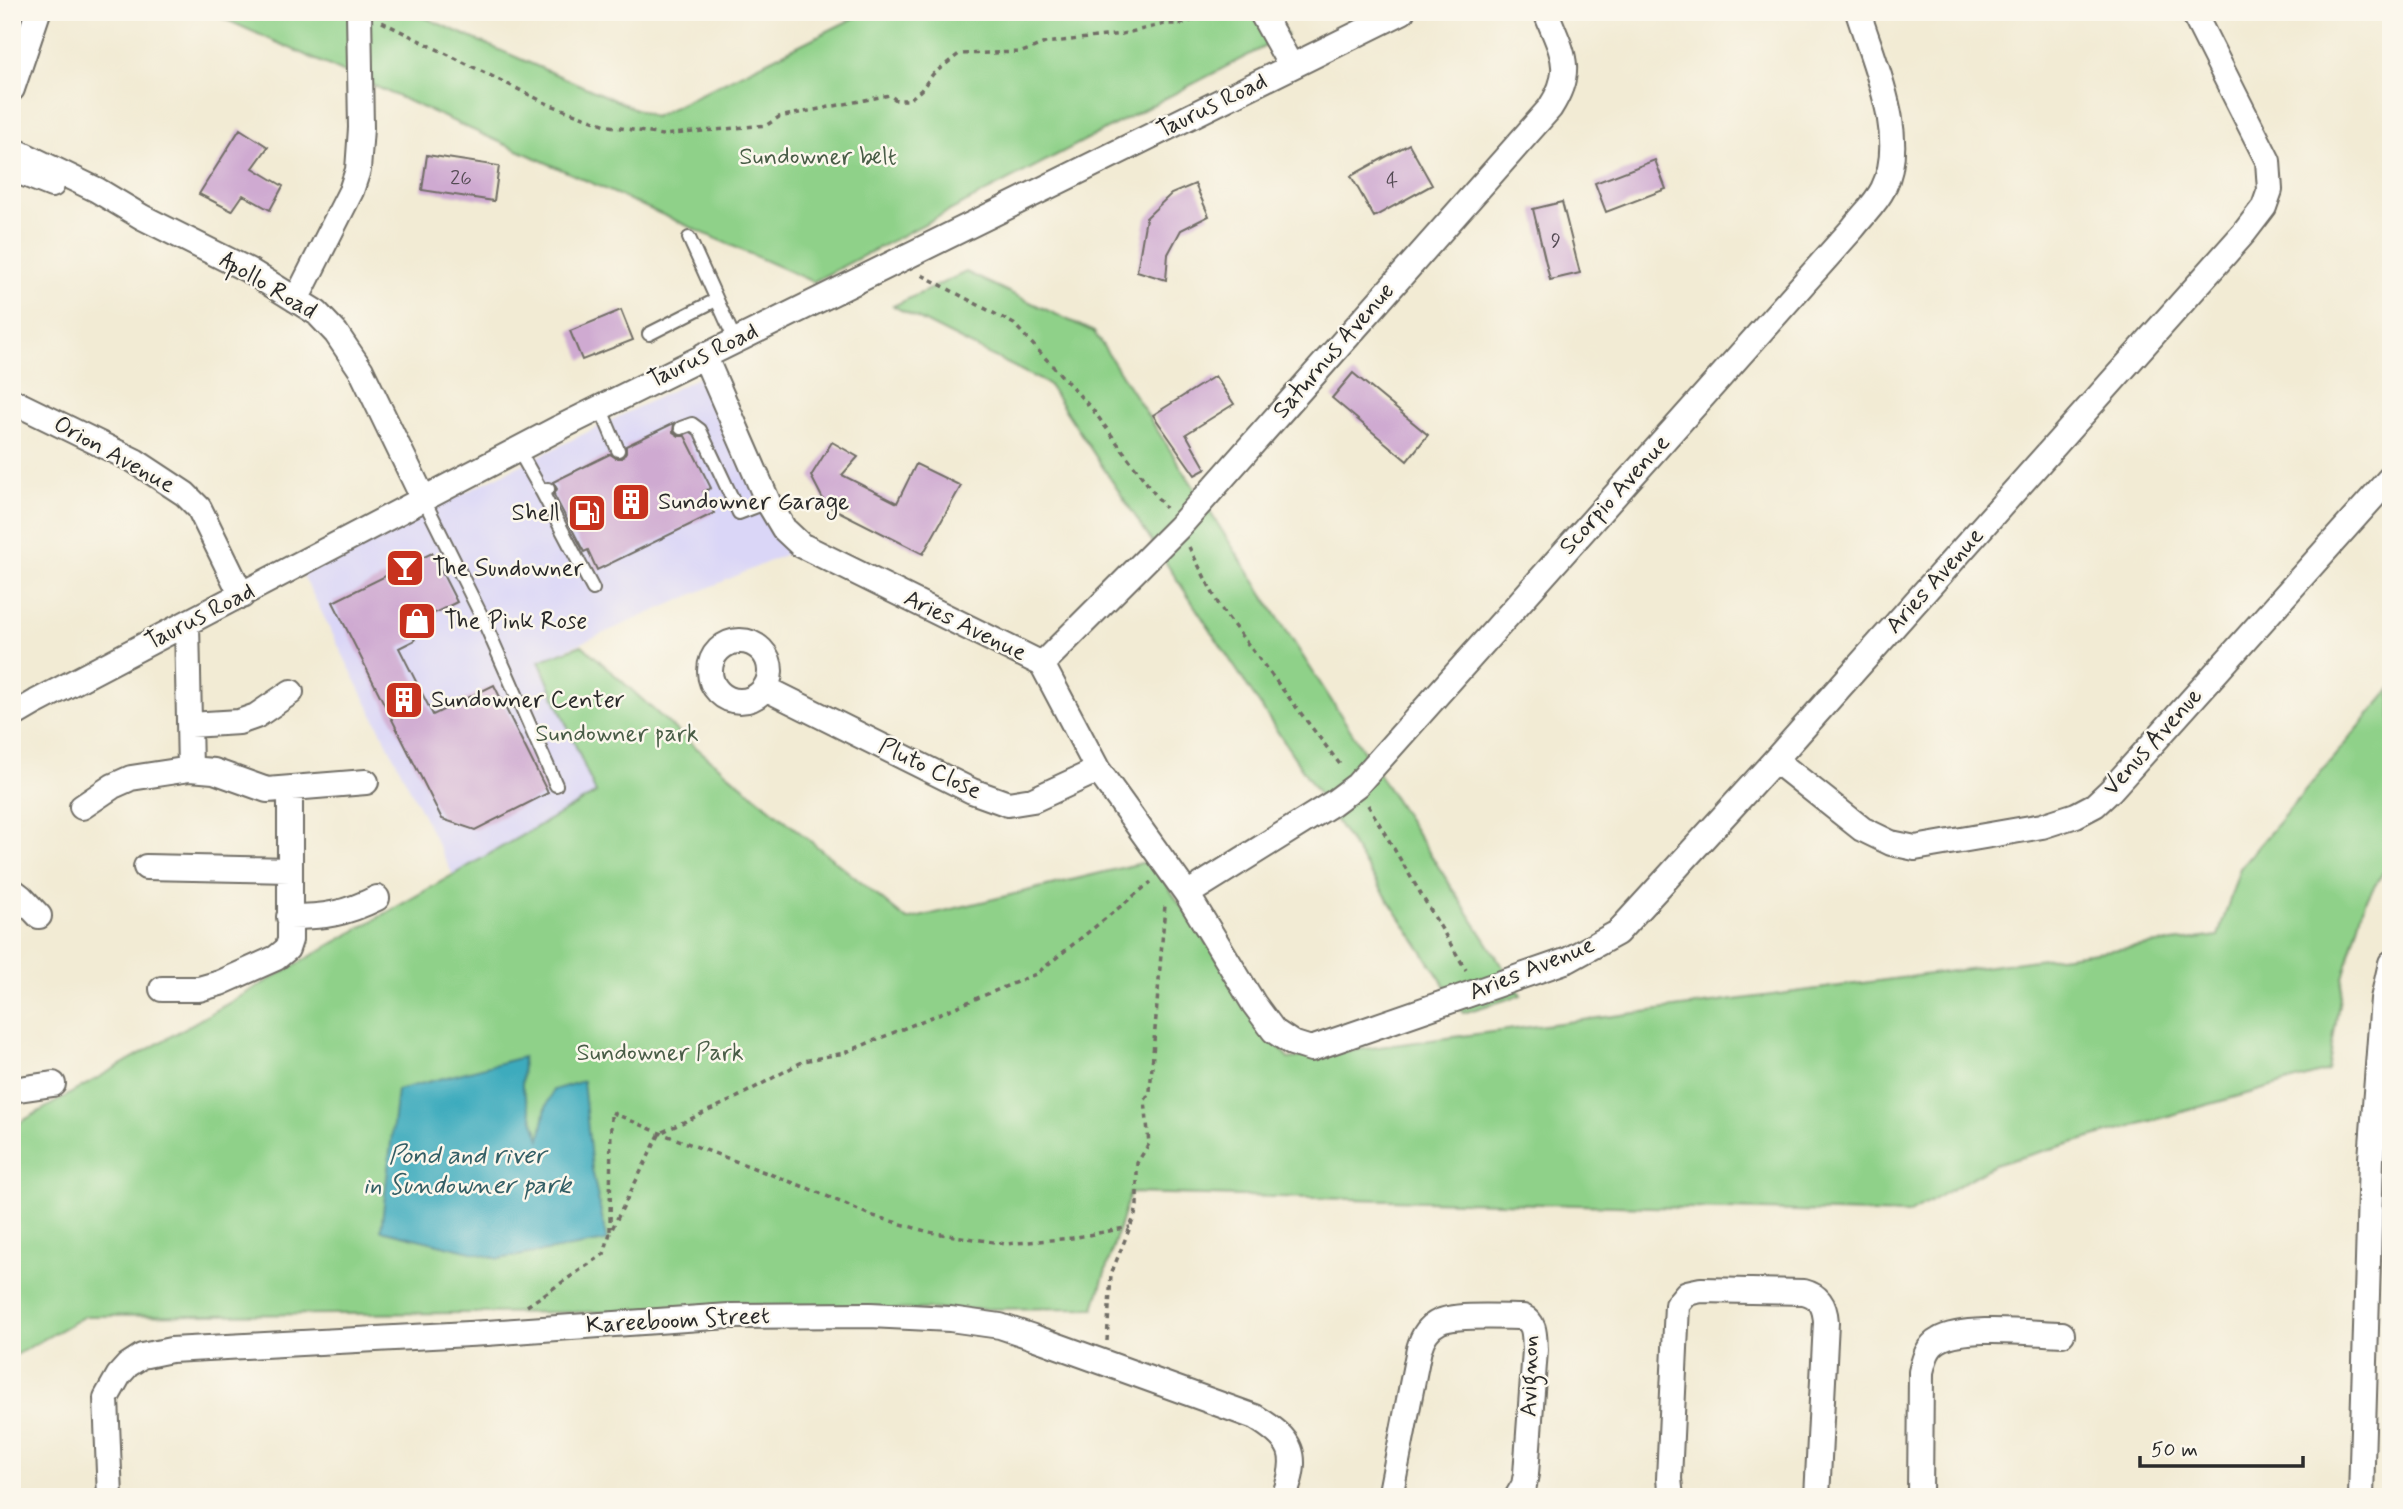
<svg xmlns="http://www.w3.org/2000/svg" width="2403" height="1509" viewBox="0 0 2403 1509" font-family="Mynerve,sans-serif">
<style>
.built{fill:#dad6f7}
.green{fill:#8fd189;stroke:#5d7e5a;stroke-width:2}
.water{fill:#3eabbd;stroke:#346b74;stroke-width:2}
.building{fill:#cfaad1}
.lines{fill:none;stroke-linecap:round;stroke-linejoin:round}
.lane-casing{stroke:#716e66;stroke-width:16}
.street-casing{stroke:#716e66;stroke-width:28}
.path{stroke:#716e66;stroke-width:3.5;stroke-dasharray:5 5;stroke-linecap:butt}
.lane{stroke:#fff;stroke-width:12}
.street{stroke:#fff;stroke-width:24}
.labels{text-anchor:middle;dominant-baseline:central;stroke-width:5;stroke-linejoin:round;paint-order:stroke}
.number-label{font-size:21px;fill:#544b54}
.street-label{font-size:24px;fill:#2b2b2b;stroke:#fbf7ec}
.park-label{font-size:24px;fill:#495d47;stroke:#fbf7ec}
.poi-label{font-size:24px;fill:#2b2b2b;stroke:#fbf7ec;text-anchor:start}
.water-label{font-size:26px;font-style:italic;fill:#335e65;stroke:#fbf7ec}
</style>
<rect width="100%" height="100%" fill="#fbf7ec"/>
<filter id="ink" filterUnits="userSpaceOnUse"><feTurbulence type="fractalNoise" baseFrequency=".0143" numOctaves="2"/><feDisplacementMap in="SourceGraphic" scale="14" xChannelSelector="R" yChannelSelector="G"/><feConvolveMatrix kernelMatrix="1 2 1 2 8 2 1 2 1" color-interpolation-filters="sRGB"/></filter>
<filter id="wash" filterUnits="userSpaceOnUse"><feTurbulence type="fractalNoise" baseFrequency=".00686" numOctaves="4" result="noise"/><feDisplacementMap in="SourceGraphic" scale="28" xChannelSelector="R" yChannelSelector="G"/><feGaussianBlur stdDeviation="1.57" result="paint"/><feColorMatrix in="noise" values="0 0 0 0 0 0 0 0 0 0 0 0 0 0 0 0 0 1.4 0 .05"/><feComposite in="paint" operator="in"/></filter>
<g filter="url(#wash)">
<rect width="100%" height="100%" fill="#f2ebd4"/>
<path class="built" d="M715,369L798,549L539,661L596,793L453,875L302,573Z"/>
<path class="green" d="M209,12H412L654,117L866,12H1268L1287,35L813,282Z
M966,272L1094,332L1521,995L1463,1013L1048,384L893,306Z
M582,645L688,741L907,920L1150,861L1288,1059L2218,936L2240,868L2391,689V859L2365,902L2343,978L2328,1071L1994,1165L1908,1214L1130,1193L1094,1308L85,1316L12,1357V1127L596,793L539,661Z"/>
<path class="water" d="M523,1057L522,1087L540,1139L546,1107L553,1090L583,1081L592,1169L607,1241L499,1259L381,1230L397,1090Z"/>
<g id="blocks">
<path class="building" d="M240,129L268,147L253,168L283,186L270,210L243,195L232,211L199,194Z
M1409,144L1432,185L1374,217L1351,176Z
M427,155L499,166L494,201L422,190Z
M1655,160L1666,189L1606,212L1595,183Z
M1195,184L1209,216L1181,230L1168,254L1166,280L1137,271L1146,218L1171,194Z
M1562,202L1580,273L1550,280L1533,209Z
M621,310L633,340L582,360L570,331Z
M1353,373L1428,435L1407,461L1332,398Z
M1215,376L1234,404L1186,434L1206,469L1195,475L1153,415Z
M674,423L673,432L679,436H685L711,488L703,492L714,513L597,570L588,550L584,552L554,495L557,489L553,482L610,454L616,458H622L626,452V446Z
M832,442L858,457L842,475L897,503L916,464L961,486L923,554L826,505L811,476Z
M432,553L457,602L408,626L415,640L399,648L433,715L494,685L548,793L475,830L442,819L333,602Z"/>
</g>
</g>
<g filter="url(#ink)">
<use href="#blocks" fill-opacity="0" stroke="#716e66" stroke-width="2"/>
<g class="lines">
<g class="lane-casing">
<path id="lane" d="M689,238L735,340
M649,334L716,300
M600,407L618,450
M681,428L692,424L700,430L739,513L768,502
M518,449L542,492
M548,489L542,492L593,589
M423,498L482,617L556,785"/>
</g>
<g class="street-casing">
<path id="street" d="M1261,12L1291,66
M12,89L38,12
M12,149L97,190L142,217L248,270L317,313L336,333L361,370L423,498
M12,169L52,185
M296,300L351,191L358,170L361,128L359,12
M704,355L768,502L784,529L801,545L1042,664L1098,770L1187,894L1254,1004L1274,1031L1292,1043L1311,1049L1568,960L1617,933L1775,760L2244,233L2264,207L2270,190L2268,161L2193,12
M12,401L135,461L185,494L199,508L242,596
M710 671a30 30 0 1 1 60 0a30 30 0 1 1-60 0Z
M1042,664L1179,527L1550,108C1576,68 1561,52 1546,12
M765,688L972,791L1008,804L1033,800L1098,770
M12,716L36,702L559,428L1402,12
M190,725L239,722L256,716L291,692
M1775,760L1862,829L1891,843L1915,848L2042,826L2076,815L2095,805L2111,790L2391,477
M190,769L214,771L267,790L366,782
M82,807L113,786L131,778L190,769L187,624
M146,867L290,870
M12,890L21,897L39,916
M1187,894L1333,803L1357,785L1853,228C1863,215 1876,203 1883,189C1909,138 1874,64 1858,12
M289,917C324,917 345,914 377,898
M162,989H199L220,983L276,958L287,949L290,940V790
M12,1090L53,1084
M110,1497L106,1398L119,1375L128,1365L142,1356L171,1350L487,1333L729,1316L870,1315L950,1319L1000,1326L1036,1338L1255,1417C1293,1440 1300,1454 1284,1497
M1390,1497L1419,1349C1422,1338 1428,1327 1439,1322C1454,1314 1503,1317 1523,1317C1536,1323 1534,1337 1535,1350L1526,1474L1524,1485L1517,1497
M1671,1497L1669,1479L1677,1305L1687,1293L1701,1290L1804,1292C1820,1296 1825,1306 1826,1322L1817,1497
M1920,1497L1921,1372C1924,1360 1927,1346 1939,1340C1964,1325 2031,1333 2062,1334
M2361,1497L2371,1159L2383,999L2391,963"/>
</g>
<path class="path" d="M382,22L548,104L609,126L662,135L767,125L779,117L890,95L896,100H909L921,90L933,74L959,54L1022,52L1045,43L1122,34L1165,24H1181L1218,12
M922,275L1014,324L1093,410L1165,508
M1189,547L1221,609L1342,767
M1368,805L1466,970
M610,1231L611,1112L660,1133L815,1191L870,1215L929,1232L1006,1244L1072,1238L1130,1227
M527,1306L604,1254L610,1233L660,1133L734,1099L804,1061L844,1053L1036,974L1151,882
M1107,1341L1111,1274L1135,1215L1137,1206V1163L1149,1144L1145,1100L1150,1091L1165,905"/>
<use href="#lane" class="lane"/>
<use href="#street" class="street"/>
</g>
</g>
<defs>
<g id="building-square" transform="scale(2.0125)"><rect x="-9" y="-9" width="18" height="18" rx="4" fill="#c8321e" stroke="#fbf7ec"/><path d="M-4-6H4V6H1V3H-1V6H-4ZM-2.5-4.3h1.7v1.8h-1.7ZM.8-4.3h1.7v1.8H.8ZM-2.5-1h1.7V.8h-1.7ZM.8-1h1.7V.8H.8Z" fill="#fff"/></g>
<g id="fuel-square" transform="scale(2.0125)"><rect x="-9" y="-9" width="18" height="18" rx="4" fill="#c8321e" stroke="#fbf7ec"/><path d="M-5.5-6h7V0h2V4h1.3V-2.5L3-4.5l.8-.8L6-3V5H2.5V1h-1V6h-7ZM-4.2-4.7v3.2H.2V-4.7Z" fill="#fff"/></g>
<g id="bar-square" transform="scale(2.0125)"><rect x="-9" y="-9" width="18" height="18" rx="4" fill="#c8321e" stroke="#fbf7ec"/><path d="M-6-5H6L.8 .8V4.5H3.5V6h-7V4.5H-.8V.8Z" fill="#fff"/></g>
<g id="shop-square" transform="scale(2.0125)"><rect x="-9" y="-9" width="18" height="18" rx="4" fill="#c8321e" stroke="#fbf7ec"/><path d="M-5-2.5h2.3a2.7 3.5 0 0 1 5.4 0H5L5.5 6h-11ZM-1.5-2.5h3a1.5 2.3 0 0 0-3 0Z" fill="#fff"/></g>
</defs>
<g fill-rule="evenodd">
<use href="#building-square" x="631" y="502"/>
<use href="#fuel-square" x="587" y="513"/>
<use href="#bar-square" x="405" y="568"/>
<use href="#shop-square" x="417" y="621"/>
<use href="#building-square" x="404" y="700"/>
</g>
<g class="labels">
<g class="number-label">
<text x="461" y="178">26</text>
<text x="1392" y="181">4</text>
<text x="1556" y="241">9</text>
</g>
<g class="street-label">
<text transform="translate(1212 106) rotate(-26)">Taurus Road</text>
<text transform="translate(268 286) rotate(31)">Apollo Road</text>
<text transform="translate(1334 351) rotate(-49)">Saturnus Avenue</text>
<text transform="translate(703 356) rotate(-26)">Taurus Road</text>
<text transform="translate(114 455) rotate(29)">Orion Avenue</text>
<text transform="translate(1615 495) rotate(-48)">Scorpio Avenue</text>
<text transform="translate(1935 581) rotate(-48)">Aries Avenue</text>
<text transform="translate(200 617) rotate(-27)">Taurus Road</text>
<text transform="translate(965 626) rotate(26)">Aries Avenue</text>
<text transform="translate(2153 742) rotate(-48)">Venus Avenue</text>
<text transform="translate(930 769) rotate(26)">Pluto Close</text>
<text transform="translate(1532 969) rotate(-22)">Aries Avenue</text>
<text transform="translate(678 1321) rotate(-3)">Kareeboom Street</text>
<text transform="translate(1530 1376) rotate(-89)">Avignon</text>
</g>
<g class="park-label">
<text x="818" y="157">Sundowner belt</text>
<text x="617" y="734">Sundowner park</text>
<text x="660" y="1053">Sundowner Park</text>
</g>
<g class="poi-label">
<text x="658" y="502">Sundowner Garage</text>
<text x="560" y="513" text-anchor="end">Shell</text>
<text x="432" y="568">The Sundowner</text>
<text x="444" y="621">The Pink Rose</text>
<text x="431" y="700">Sundowner Center</text>
</g>
<g class="water-label">
<text x="467" y="1156">Pond and river<tspan x="467" dy="30">in Sundowner park</tspan></text>
</g>
</g>
<rect width="2403" height="1509" fill="none" stroke="#fbf7ec" stroke-width="42"/>
<path d="M2140 1456v10h163v-10" fill="none" stroke="#2b2b2b" stroke-width="3.5"/>
<text x="2151" y="1456" font-size="21" fill="#2b2b2b" stroke="#fbf7ec" stroke-width="5" paint-order="stroke">50 m</text>
</svg>
